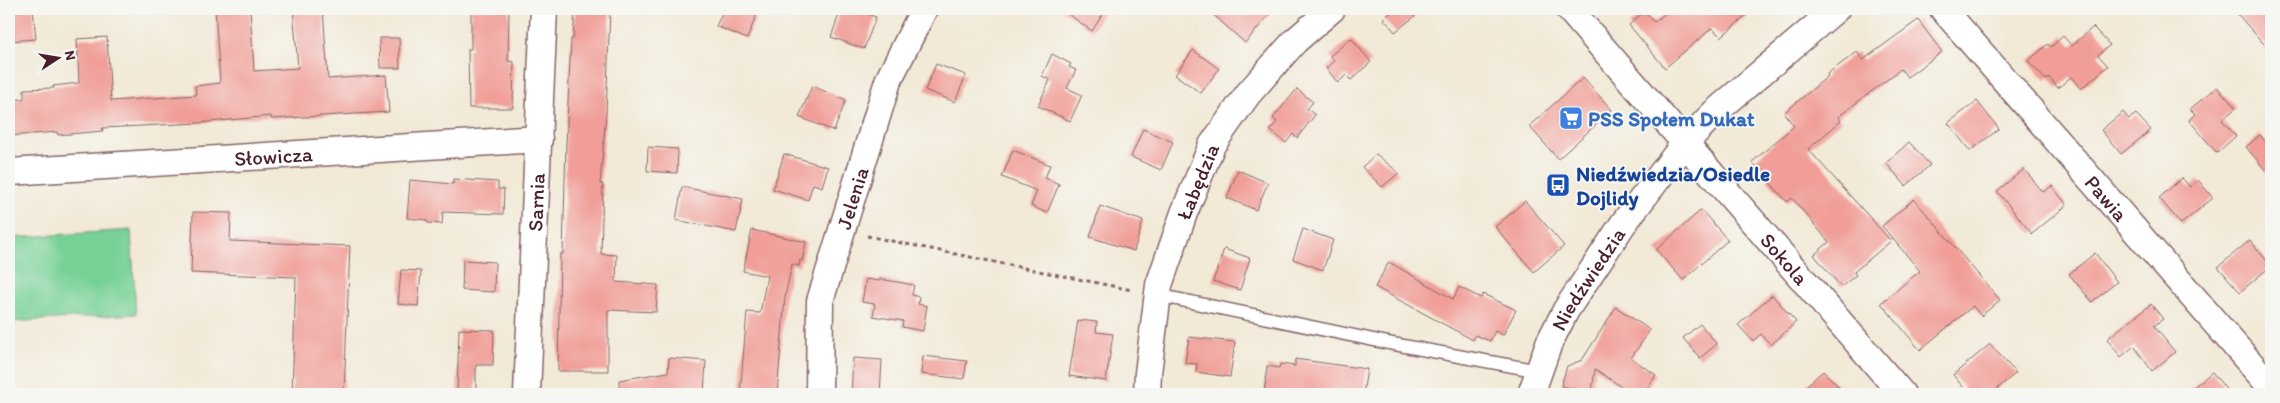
<svg xmlns="http://www.w3.org/2000/svg" width="2280" height="403" viewBox="0 0 2280 403" font-family="Itim,sans-serif">
<style>
.green{fill:#77d197;stroke:#607861}
.building{fill:#f19e98}
.lines{fill:none;stroke-linecap:round;stroke-linejoin:round}
.lane-casing{stroke:#856667;stroke-width:15}
.street-casing{stroke:#856667;stroke-width:29}
.path{stroke:#856667;stroke-width:3;stroke-dasharray:4 4;stroke-linecap:butt}
.lane{stroke:#fff;stroke-width:12}
.street{stroke:#fff;stroke-width:26}
.labels{text-anchor:middle;dominant-baseline:central;stroke-width:4;stroke-linejoin:round;paint-order:stroke}
.shop-label{font-size:21px;font-weight:bold;fill:#366cbe;stroke:#f6f6f2;text-anchor:start}
.street-label{font-size:21px;fill:#4a1f2b;stroke:#f6f6f2}
.transit-label{font-size:21px;font-weight:bold;fill:#164399;stroke:#f6f6f2;text-anchor:start}
</style>
<rect width="100%" height="100%" fill="#f6f6f2"/>
<filter id="ink" filterUnits="userSpaceOnUse"><feTurbulence type="fractalNoise" baseFrequency=".02" numOctaves="2"/><feDisplacementMap in="SourceGraphic" scale="10" xChannelSelector="R" yChannelSelector="G"/><feConvolveMatrix kernelMatrix="1 2 1 2 8 2 1 2 1" color-interpolation-filters="sRGB"/></filter>
<filter id="wash" filterUnits="userSpaceOnUse"><feTurbulence type="fractalNoise" baseFrequency=".0096" numOctaves="4" result="noise"/><feDisplacementMap in="SourceGraphic" scale="20" xChannelSelector="R" yChannelSelector="G"/><feGaussianBlur stdDeviation="1.12" result="paint"/><feColorMatrix in="noise" values="0 0 0 0 0 0 0 0 0 0 0 0 0 0 0 0 0 1.4 0 .05"/><feComposite in="paint" operator="in"/></filter>
<g filter="url(#wash)">
<rect width="100%" height="100%" fill="#f2e9d6"/>
<path class="green" d="M131,230L136,314L9,322V238Z"/>
<g id="blocks">
<path class="building" d="M9,9H33L36,39L9,41Z
M215,9H250L254,71L298,68L293,9H323L328,79L386,75L389,112L271,119V116L199,123L102,128L103,131L58,135L57,132L9,136V100L24,99V89L54,88L53,86L79,83L77,39L107,37L111,101L196,95L195,86L220,83Z
M471,9H509L508,61L514,62L513,108H469L468,49H471Z
M575,9H610L606,114L600,184H603L601,254L617,255L616,282L658,285L656,312L608,310V371H558L560,254H563L566,144L571,39H573Z
M724,9H759L747,39L716,26Z
M841,9H854L876,17L864,49L831,37Z
M1061,9H1106L1092,31Z
M1207,9H1274L1245,43Z
M1394,9H1424L1395,32L1384,19Z
M1671,9H1754L1721,37L1712,28L1665,68L1629,25L1645,11L1654,22Z
M2233,9H2271V52Z
M1918,20L1942,52L1907,77L1901,69L1838,117L1841,121L1808,149L1891,241L1854,272L1856,275L1841,287L1814,255L1829,242L1792,198L1787,202L1752,162L1794,126L1784,113L1828,76L1827,74L1857,52L1863,60Z
M2093,27L2110,45L2098,55L2108,66L2081,89L2071,77L2058,88L2049,77L2046,80L2028,61L2048,44L2051,47L2063,36L2072,46Z
M379,38H399L400,68H380Z
M1351,38L1371,62L1351,80L1346,75L1338,83L1326,68L1334,61L1330,56Z
M1193,50L1219,69L1201,93L1175,75Z
M1052,54L1071,64L1069,67L1076,70L1067,88L1082,95L1070,121L1038,106L1050,80L1042,76Z
M936,64L966,75L955,102L925,90Z
M1583,78L1612,110L1558,159L1529,126Z
M812,86L846,100L834,131L799,117Z
M2217,87L2236,108L2222,120L2236,136L2217,153L2189,120L2195,114L2190,109Z
M1297,89L1313,102L1307,109L1315,115L1297,138L1293,134L1286,143L1270,130L1277,122L1273,118Z
M1977,101L1999,129L1970,151L1948,123Z
M2123,112L2129,119L2136,114L2151,130L2121,154L2101,130Z
M1143,129L1173,142L1161,170L1131,157Z
M2260,135L2271,148V177L2246,147Z
M1909,142L1930,165L1906,186L1886,163Z
M648,147L678,149L677,173L647,171Z
M1013,150L1050,165L1045,178L1059,184L1047,213L1031,206L1037,191L1002,177Z
M784,154L828,167L822,187L813,184L808,200L773,189Z
M1376,154L1399,173L1382,187L1362,167Z
M2024,169L2043,192L2052,186L2067,205L2032,234L1997,191Z
M1238,170L1268,183L1256,210L1227,198Z
M2182,178L2190,187L2198,180L2213,198L2181,224L2159,198Z
M453,179L498,182V189H504L503,214L443,212L442,224L428,223L426,220L407,218L410,180L453,184Z
M682,187L743,199L736,232L676,220Z
M1914,199L2000,300L1981,316L1973,306L1920,350L1881,303L1920,271L1882,226Z
M1525,201L1564,246L1534,272L1495,227Z
M1100,206L1143,221L1134,251L1090,237Z
M1701,210L1728,240L1683,280L1656,250Z
M193,212L231,213L230,241L350,246L344,394H292L296,277L191,273Z
M1303,229L1333,240L1323,270L1293,259Z
M752,230L806,242L802,261L800,260L799,266L792,264L785,297L777,394H740L747,312L760,313L767,276L743,271Z
M2250,240L2271,266L2240,292L2218,267Z
M1224,249L1250,258L1240,290L1213,281Z
M2095,253L2117,282L2092,302L2069,274Z
M463,260L495,262L494,292L462,290Z
M1389,262L1453,299L1459,287L1481,298L1483,294L1516,310L1503,335L1495,331L1490,341L1475,335L1473,340L1375,287Z
M401,270L421,271L418,306L398,304Z
M866,279L879,281L880,279L914,285L912,295L919,297L918,304L927,306L923,331L902,327L903,321L873,316L875,304L862,302Z
M1772,295L1796,322L1771,345L1761,334L1753,341L1738,325Z
M2151,304L2163,319L2154,326L2175,352L2152,371L2134,346L2121,357L2107,339Z
M1616,307L1650,330L1631,358L1656,375L1643,394H1632L1595,369L1592,392L1561,386L1567,366L1582,360Z
M1078,320L1097,322L1096,332L1113,334L1106,381L1069,376Z
M1700,324L1717,344L1700,358L1683,338Z
M459,329L494,330L493,365H476V394H457Z
M1189,337L1235,342L1230,377L1196,372L1197,364L1185,363Z
M1990,344L2016,373L1991,394H1969L1953,375Z
M923,356L967,361L964,379L921,374Z
M669,358L706,361L704,394L619,388V380L668,372Z
M853,358L882,360L880,394H851Z
M1295,359L1367,369L1363,394H1264L1267,366L1279,368L1280,364L1295,366Z
M1823,371L1846,394H1797Z
M2212,372L2230,394H2185Z"/>
</g>
</g>
<g filter="url(#ink)">
<use href="#blocks" fill-opacity="0" stroke="#856667" stroke-width="1"/>
<g class="lines">
<g class="lane-casing">
<path id="lane" d="M1157,295L1388,343L1539,371"/>
</g>
<g class="street-casing">
<g id="street">
<path id="s1" d="M1569,9L1902,394"/>
<path id="s2" d="M1943,9L2271,387"/>
<path id="s3" d="M9,172L539,139"/>
<path id="s4" d="M527,394L544,9"/>
<path id="s5" d="M819,394L820,301L888,81L924,9"/>
<path id="s6" d="M1147,394L1148,373L1159,285L1184,213L1212,145L1248,94L1295,41L1332,9"/>
<path id="s7" d="M1531,394L1549,343L1566,310L1623,224L1685,143L1714,113L1836,9"/>
</g>
</g>
<path class="path" d="M867,236L1132,290"/>
<use href="#lane" class="lane"/>
<use href="#street" class="street"/>
</g>
</g>
<defs>
<g id="supermarket-square" transform="scale(1.25)"><rect x="-9" y="-9" width="18" height="18" rx="4" fill="#3f7fe0" stroke="#f6f6f2"/><path d="M-6-5.5h2.5l.6 2H6L4.5 2H-2.5L-4.4-4H-6ZM-1.5 3.2a1.3 1.3 0 1 0 .1 0ZM3 3.2a1.3 1.3 0 1 0 .1 0Z" fill="#fff"/></g>
<g id="bus-square" transform="scale(1.25)"><rect x="-9" y="-9" width="18" height="18" rx="4" fill="#1a4fb4" stroke="#f6f6f2"/><path d="M-5-6H5V4H4V6H2V4H-2V6H-4V4H-5ZM-3.5-4V0h7V-4ZM-3.5 1.2v1.5H-2V1.2ZM2 1.2v1.5H3.5V1.2Z" fill="#fff"/></g>
</defs>
<g fill-rule="evenodd">
<use href="#supermarket-square" x="1571" y="118"/>
<use href="#bus-square" x="1558" y="185"/>
</g>
<g class="labels">
<g class="shop-label">
<text x="1588" y="118">PSS Społem Dukat</text>
</g>
<g class="street-label">
<text stroke="none"><textPath href="#s3" startOffset="265">Słowicza</textPath></text>
<text stroke="none"><textPath href="#s6" startOffset="220">Łabędzia</textPath></text>
<text stroke="none"><textPath href="#s5" startOffset="201">Jelenia</textPath></text>
<text stroke="none"><textPath href="#s2" startOffset="250">Pawia</textPath></text>
<text stroke="none"><textPath href="#s4" startOffset="192">Sarnia</textPath></text>
<text stroke="none"><textPath href="#s1" startOffset="330">Sokola</textPath></text>
<text stroke="none"><textPath href="#s7" startOffset="129">Niedźwiedzia</textPath></text>
</g>
<g class="transit-label">
<text x="1576" y="173">Niedźwiedzia/Osiedle<tspan x="1576" dy="24">Dojlidy</tspan></text>
</g>
</g>
<rect width="2280" height="403" fill="none" stroke="#f6f6f2" stroke-width="30"/>
<g transform="translate(58 58) rotate(78)" stroke="#f6f6f2" stroke-width="4" paint-order="stroke">
<path d="M0-4L9 19L0 12L-9 19Z" fill="#4a1f2b"/>
<text y="-8" font-size="14" font-weight="bold" text-anchor="middle" fill="#4a1f2b">N</text>
</g>
</svg>
